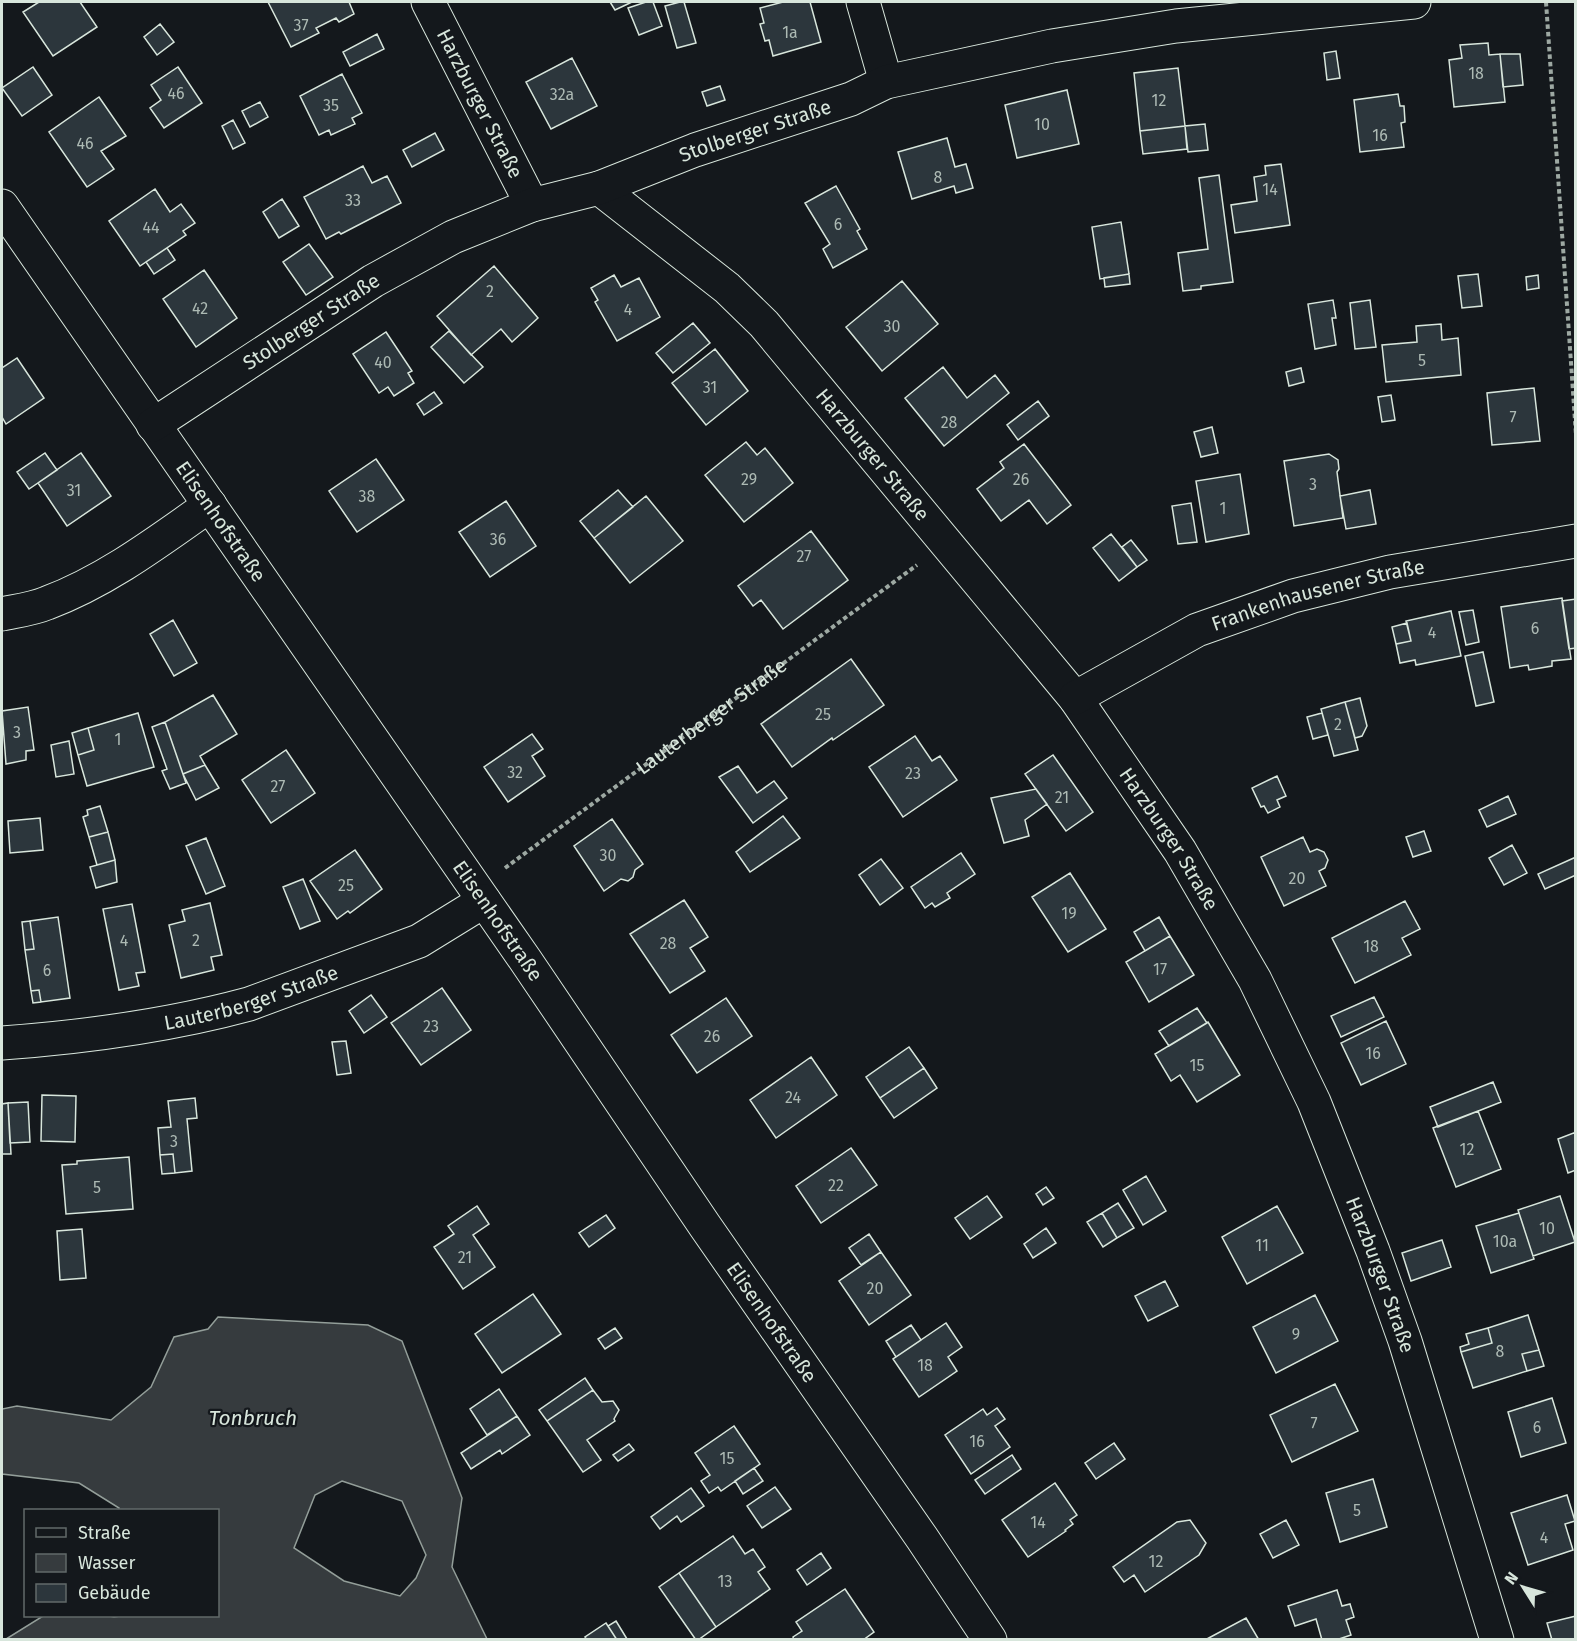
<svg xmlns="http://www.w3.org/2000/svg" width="1577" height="1641" viewBox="0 0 1577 1641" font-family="'Fira Sans',sans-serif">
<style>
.water{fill:#363b3e;stroke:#939e99;stroke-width:1.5;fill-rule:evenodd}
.building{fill:#2c363c;stroke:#d8e6dc;stroke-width:1.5}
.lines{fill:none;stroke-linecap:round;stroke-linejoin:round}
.minor-casing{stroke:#d8e6dc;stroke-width:35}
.path{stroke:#9da8a2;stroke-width:4;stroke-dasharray:4.5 3;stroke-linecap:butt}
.minor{stroke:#14181c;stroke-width:33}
.labels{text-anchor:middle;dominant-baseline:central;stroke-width:4.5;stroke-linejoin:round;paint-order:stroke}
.number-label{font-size:16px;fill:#adbab4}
.street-label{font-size:20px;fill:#d8e6dc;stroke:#14181c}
.water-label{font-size:21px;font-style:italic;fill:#d8e6dc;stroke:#14181c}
</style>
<rect width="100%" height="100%" fill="#14181c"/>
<path class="water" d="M218,1317L368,1325L402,1341L462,1498L452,1567L487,1639H6L43,1616H110L114,1617L120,1616H218V1510H119V1508L79,1483L2,1474V1409L17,1406L111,1420L151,1387L174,1337L208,1329ZM342,1481L402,1501L426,1555L416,1578L400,1596L344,1581L294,1548L315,1495Z"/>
<path class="building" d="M39,2H80L97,27L53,56L23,12Z
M268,2H349L354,14L339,22L336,18L316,28L319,33L291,47Z
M610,2H632L615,10Z
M646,2H653L662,26L639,35L628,8Z
M680,2H684L696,43L677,48L665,6Z
M783,2H810L821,42L773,56L769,40L765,41L760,24L764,23L760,8Z
M160,24L174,42L157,55L144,37Z
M377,34L384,49L350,66L343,52Z
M1488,43L1489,55L1500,54L1505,102L1454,107L1449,60L1462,58L1460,45Z
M1336,51L1340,78L1327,80L1324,53Z
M1500,54H1520L1523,85L1503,87Z
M572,58L597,106L551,129L526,82Z
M33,67L52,95L22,116L2,88Z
M178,67L202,103L164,128L150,108L161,100L151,85Z
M1178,68L1185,126L1140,131L1134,73Z
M342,74L362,113L352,118L355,124L331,135L329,130L319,135L300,96Z
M720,86L725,100L707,106L702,92Z
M1067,90L1079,144L1017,158L1005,105Z
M1398,94L1400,106H1404L1405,122L1401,123L1404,147L1360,152L1354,100Z
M99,97L126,136L101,151L114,169L87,187L49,132Z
M260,102L268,117L250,127L242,111Z
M233,120L245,143L233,149L222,126Z
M1205,124L1208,150L1188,152L1185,126Z
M1185,126L1187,149L1143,154L1140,131Z
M435,133L444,150L412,167L403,150Z
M947,138L955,167L966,164L973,188L956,193L954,186L912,199L898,152Z
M1281,164L1290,225L1235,233L1231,205L1257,201L1254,177L1266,175L1265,166Z
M363,166L372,183L387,176L401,203L341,234L339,232L326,239L304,197Z
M1219,175L1233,282L1201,286V289L1183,291L1178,253L1208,249L1199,178Z
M836,186L860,229L857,231L867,249L833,268L823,249L830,244L805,203Z
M155,189L170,212L181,204L195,223L183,231L186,235L140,266L109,221Z
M282,199L299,226L279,238L263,212Z
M1121,222L1129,274L1100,279L1092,227Z
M309,244L333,277L306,295L283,262Z
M167,248L175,260L154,274L146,262Z
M494,266L538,318L512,342L501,329L471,355L437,316Z
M204,270L237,318L196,347L163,299Z
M1129,274L1130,284L1105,287L1104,278Z
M1478,274L1482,306L1462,308L1458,276Z
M614,275L621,287L639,278L660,317L617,341L595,302L598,300L591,288Z
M1538,275L1539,288L1527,290L1526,277Z
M902,281L938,324L882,371L846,327Z
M1333,300L1336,318H1332L1336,345L1315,349L1308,304Z
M1370,300L1376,347L1355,349L1350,303Z
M693,323L710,343L673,373L656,353Z
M1441,324L1442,340L1458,338L1461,375L1386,382L1382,345L1417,342L1416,326Z
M449,331L483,367L464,383L431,347Z
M386,332L412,371L408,373L414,383L394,396L388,387L379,393L353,354Z
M715,349L748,391L706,425L672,383Z
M17,358L44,398L6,424L2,417V368Z
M943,367L967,398L995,375L1009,393L944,446L905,398Z
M1301,368L1304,382L1289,386L1286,372Z
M1534,388L1540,441L1492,445L1487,393Z
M434,392L442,403L424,415L417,404Z
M1391,395L1395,420L1382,422L1378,397Z
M1038,401L1049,416L1018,440L1007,425Z
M1212,427L1218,453L1201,457L1194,432Z
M746,442L757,455L765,448L793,483L744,522L705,475Z
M1024,444L1071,505L1047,524L1029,500L1001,521L977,489L1004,468L1000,462Z
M45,453L57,470L29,489L17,472Z
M81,453L111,496L67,526L38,483Z
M1329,454L1338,460L1339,469L1337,472L1343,518L1294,526L1284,461Z
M376,459L404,500L357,532L329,491Z
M1240,474L1249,534L1206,542L1196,481Z
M618,490L633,507L594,538L580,521Z
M1370,490L1376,524L1346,529L1340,496Z
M646,496L683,541L630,583L594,538Z
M506,501L536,546L490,577L459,532Z
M1191,503L1197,542L1178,544L1172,506Z
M811,531L848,580L783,629L761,600L753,606L738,586Z
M1111,534L1137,567L1119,581L1093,548Z
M1131,540L1147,560L1137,567L1122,547Z
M1562,598L1571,659L1552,661V666L1529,670L1528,665L1510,668L1501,607Z
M1576,599V648L1569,649L1562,601Z
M1473,610L1479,642L1466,645L1459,612Z
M1451,611L1461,656L1416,665L1415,660L1400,663L1396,644L1411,641L1406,621Z
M173,620L197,663L174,676L150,634Z
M1407,623L1411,641L1396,644L1392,627Z
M1483,652L1494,702L1476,706L1465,656Z
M851,659L884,705L833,740L832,738L792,767L761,724Z
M213,695L237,734L200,756L205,765L183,774L165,722Z
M1360,698L1367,726L1362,736L1355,738L1345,702Z
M1345,702L1358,750L1334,756L1321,709Z
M28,707L34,750L26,751V760L6,764L2,711Z
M138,713L154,767L87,786L78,755L94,750L88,728Z
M1322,713L1328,735L1313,739L1307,717Z
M165,722L186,783L170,789L162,771L167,769L152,727Z
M88,728L94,750L78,755L72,733Z
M532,734L543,749L532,756L545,776L508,802L484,767Z
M915,736L932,761L940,756L957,780L903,817L869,767Z
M69,741L74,774L56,777L51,745Z
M286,750L315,793L271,823L242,780Z
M1053,755L1093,812L1066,831L1025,774Z
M205,765L219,788L196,800L183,774Z
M738,766L757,793L774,781L787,798L753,823L719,777Z
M1277,776L1286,796L1277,800L1280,807L1268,813L1264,806L1261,807L1252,788Z
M1036,789L1047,804L1025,820L1029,836L1004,843L991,798Z
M1508,796L1516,814L1487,827L1479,810Z
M100,806L108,832L89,837L83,817L88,815L87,810Z
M783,816L800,838L750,872L736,852Z
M40,818L43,850L10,853L8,821Z
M612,819L643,864L635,870L633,877L628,881L621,879L604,891L574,846Z
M1424,831L1431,851L1413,857L1406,837Z
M108,832L115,860L97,865L89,837Z
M1303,837L1310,852L1317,849L1324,852L1328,860L1325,868L1319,871L1326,886L1284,906L1261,857Z
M206,838L225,886L206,894L186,846Z
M1512,845L1527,873L1504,885L1489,858Z
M355,850L382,889L350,913L348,911L337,919L310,881Z
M961,853L975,874L947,893L950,898L935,907L932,903L925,908L911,887Z
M1576,857V875L1545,889L1538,874Z
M881,859L903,888L880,905L859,875Z
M115,860L117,882L96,888L90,867Z
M1070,873L1106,929L1068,952L1032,897Z
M303,879L320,921L300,929L283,887Z
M684,900L708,937L690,948L705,971L670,993L630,934Z
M1405,901L1420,929L1402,938L1411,955L1355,983L1332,938Z
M210,903L222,955L211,957L214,970L181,978L169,925L185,921L182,910Z
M132,904L145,972L136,973L139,986L119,990L103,909Z
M58,917L70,998L41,1002L39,990L31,991L25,950L34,949L30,921Z
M1159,917L1170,936L1145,951L1134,932Z
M30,921L34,949L25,950L22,922Z
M1170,936L1194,975L1149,1002L1126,962Z
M442,988L471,1030L421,1065L391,1023Z
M39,990L41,1002L33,1003L31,991Z
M371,995L387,1017L364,1033L349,1011Z
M1374,997L1384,1017L1341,1037L1331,1016Z
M726,998L752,1036L697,1073L671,1035Z
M1197,1008L1207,1023L1169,1046L1159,1031Z
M1386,1021L1406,1064L1361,1085L1341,1043Z
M1208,1022L1240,1075L1197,1102L1180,1075L1171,1081L1155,1054Z
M346,1041L351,1073L337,1075L332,1042Z
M909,1047L924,1068L880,1098L866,1077Z
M811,1057L837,1095L776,1138L750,1100Z
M924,1068L937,1088L894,1118L880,1098Z
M1493,1082L1501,1102L1438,1127L1430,1107Z
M42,1095L76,1096L75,1142L41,1141Z
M195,1098L197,1118L187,1119L192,1171L175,1173L173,1154L160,1155L158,1128L171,1127L168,1101Z
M28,1102L30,1142L10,1143L8,1103Z
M8,1103L11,1154H2V1104Z
M1478,1111L1501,1169L1456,1187L1433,1128Z
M1576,1132V1170L1568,1173L1558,1139Z
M851,1148L877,1185L821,1223L796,1186Z
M173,1154L175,1173L162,1174L160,1155Z
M129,1157L133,1209L66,1214L62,1165L77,1164V1161Z
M1146,1176L1166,1211L1143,1225L1123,1190Z
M1046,1187L1054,1198L1043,1205L1036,1194Z
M987,1196L1002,1217L970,1239L955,1218Z
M1560,1196L1575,1242L1533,1256L1518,1210Z
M1118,1203L1134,1228L1117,1238L1102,1213Z
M477,1206L489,1224L473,1235L495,1267L463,1289L434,1247L454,1234L448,1226Z
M1277,1206L1303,1253L1247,1284L1222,1237Z
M1102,1213L1117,1238L1103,1247L1087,1222Z
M1519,1213L1534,1259L1491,1273L1476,1226Z
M606,1215L615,1228L589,1247L579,1233Z
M1046,1228L1056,1243L1033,1258L1024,1244Z
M82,1229L86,1278L60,1280L57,1231Z
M869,1234L881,1252L861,1265L849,1248Z
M1442,1240L1451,1267L1411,1281L1402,1253Z
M881,1252L911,1295L869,1325L839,1281Z
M1165,1281L1178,1306L1148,1321L1135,1296Z
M533,1294L561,1334L502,1373L475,1334Z
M1315,1295L1338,1341L1276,1373L1253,1327Z
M1528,1315L1539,1350L1522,1354L1527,1371L1473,1388L1461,1352L1492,1343L1488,1328Z
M946,1323L962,1347L948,1357L957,1371L919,1397L893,1359Z
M911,1325L921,1340L896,1357L886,1341Z
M615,1328L622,1338L605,1349L598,1339Z
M1488,1328L1492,1343L1461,1352L1460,1347L1469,1344L1466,1334Z
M1539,1350L1544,1366L1527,1371L1522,1354Z
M585,1378L593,1390L547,1421L539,1410Z
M1335,1384L1358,1431L1292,1462L1270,1415Z
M499,1389L517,1416L487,1435L470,1409Z
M593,1390L602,1402L613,1401L619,1410L614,1419L615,1421L587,1440L601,1460L583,1472L547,1421Z
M1552,1398L1566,1443L1521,1457L1508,1412Z
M997,1408L1005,1419L995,1426L1010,1447L971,1474L945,1435L983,1409L987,1415Z
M517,1416L530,1435L502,1454L500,1450L471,1469L461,1453Z
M734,1426L760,1464L721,1491L718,1487L709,1493L701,1481L710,1475L695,1453Z
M1114,1443L1125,1459L1096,1479L1085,1463Z
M629,1444L634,1450L618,1461L613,1455Z
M1012,1455L1021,1469L985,1494L975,1480Z
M754,1468L763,1481L743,1494L735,1481Z
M1373,1479L1387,1527L1340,1542L1326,1493Z
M1055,1483L1077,1515L1070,1520L1073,1524L1065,1530L1066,1531L1028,1557L1002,1520Z
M775,1487L791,1509L762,1528L747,1506Z
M691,1488L704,1506L681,1522L677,1516L660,1529L651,1517Z
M1567,1495L1575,1521L1565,1524L1573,1550L1528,1565L1511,1513Z
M1190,1520L1206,1543L1199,1555L1145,1592L1134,1575L1124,1582L1113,1567L1177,1522Z
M1286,1520L1299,1545L1273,1558L1260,1534Z
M733,1536L745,1554L753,1549L765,1567L758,1572L770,1589L716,1627L679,1573Z
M821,1553L831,1568L807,1585L797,1570Z
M679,1573L716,1627L698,1640H696L659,1587Z
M845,1589L874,1632L863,1640H794L793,1637L802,1631L796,1622Z
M1337,1590L1342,1606L1350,1604L1354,1617L1346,1620L1351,1635L1336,1640H1322L1316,1619L1295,1626L1288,1606Z
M1576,1616V1640H1552L1547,1623Z
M1246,1618L1259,1640H1205Z
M616,1621L627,1639L626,1640H617L608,1626Z
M606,1623L617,1640H587L585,1637Z"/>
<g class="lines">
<g class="minor-casing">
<g id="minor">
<path id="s2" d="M428,2L532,205"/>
<path d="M863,2L886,82"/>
<path id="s3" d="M599,188L727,288L764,324L1075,698L1180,851L1255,980L1314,1102L1373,1251L1405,1341L1497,1640"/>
<path id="s4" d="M2,206L526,961L705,1226L922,1538L990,1640"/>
<path id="s5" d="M153,425L373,281L453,237L532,205L599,188L695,150L851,99L886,82L1052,46L1176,26L1414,2"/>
<path d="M2,614C16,611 33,609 47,603C106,581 159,541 210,505"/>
<path id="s6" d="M1075,698L1197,630L1293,596L1390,572L1576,541"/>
<path id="s7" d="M2,1043C84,1037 168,1026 249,1004L419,941L484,901"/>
</g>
</g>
<g class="path">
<path d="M1546,2L1576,435"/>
<path id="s1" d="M505,868L917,565"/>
</g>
<use href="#minor" class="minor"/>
</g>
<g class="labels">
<g class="number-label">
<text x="301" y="25">37</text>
<text x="790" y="32">1a</text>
<text x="1476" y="73">18</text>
<text x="176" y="93">46</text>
<text x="562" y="94">32a</text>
<text x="1159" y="100">12</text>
<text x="331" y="105">35</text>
<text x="1042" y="124">10</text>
<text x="1380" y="135">16</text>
<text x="85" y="143">46</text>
<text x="938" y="177">8</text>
<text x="1270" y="189">14</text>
<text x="353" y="200">33</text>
<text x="838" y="224">6</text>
<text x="151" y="227">44</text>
<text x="490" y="291">2</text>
<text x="200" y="308">42</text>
<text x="628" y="309">4</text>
<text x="892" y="326">30</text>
<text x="1422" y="360">5</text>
<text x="383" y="362">40</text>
<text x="710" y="387">31</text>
<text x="1513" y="417">7</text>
<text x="949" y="422">28</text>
<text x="749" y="479">29</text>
<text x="1021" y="479">26</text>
<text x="1313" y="484">3</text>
<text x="74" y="490">31</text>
<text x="367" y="496">38</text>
<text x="1223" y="508">1</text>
<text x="498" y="539">36</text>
<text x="804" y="556">27</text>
<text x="1535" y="628">6</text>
<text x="1432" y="632">4</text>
<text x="823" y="714">25</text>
<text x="1338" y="724">2</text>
<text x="17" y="732">3</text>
<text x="118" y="739">1</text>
<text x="515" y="772">32</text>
<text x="913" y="773">23</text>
<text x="278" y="786">27</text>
<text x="1062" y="797">21</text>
<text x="608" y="855">30</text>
<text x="1297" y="878">20</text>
<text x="346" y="885">25</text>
<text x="1069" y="913">19</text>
<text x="124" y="940">4</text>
<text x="196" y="940">2</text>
<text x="668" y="943">28</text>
<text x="1371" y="946">18</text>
<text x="1160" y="969">17</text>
<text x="47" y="970">6</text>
<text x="431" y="1026">23</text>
<text x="712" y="1036">26</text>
<text x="1373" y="1053">16</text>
<text x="1197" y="1065">15</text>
<text x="793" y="1097">24</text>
<text x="174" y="1141">3</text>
<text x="1467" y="1149">12</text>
<text x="836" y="1185">22</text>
<text x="97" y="1187">5</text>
<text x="1547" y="1228">10</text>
<text x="1505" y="1241">10a</text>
<text x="1262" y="1245">11</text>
<text x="465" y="1257">21</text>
<text x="875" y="1288">20</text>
<text x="1296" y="1334">9</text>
<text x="1500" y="1351">8</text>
<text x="925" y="1365">18</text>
<text x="1314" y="1423">7</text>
<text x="1537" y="1427">6</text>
<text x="977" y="1441">16</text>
<text x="727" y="1458">15</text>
<text x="1357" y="1510">5</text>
<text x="1038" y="1522">14</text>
<text x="1544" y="1537">4</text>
<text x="1156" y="1561">12</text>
<text x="725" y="1581">13</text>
</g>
<g class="street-label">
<text stroke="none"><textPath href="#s2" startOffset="114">Harzburger Straße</textPath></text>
<text stroke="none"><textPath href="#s5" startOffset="675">Stolberger Straße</textPath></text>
<text stroke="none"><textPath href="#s5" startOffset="189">Stolberger Straße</textPath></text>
<text stroke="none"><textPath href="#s3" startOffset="384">Harzburger Straße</textPath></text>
<text stroke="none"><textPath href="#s4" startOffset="384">Elisenhofstraße</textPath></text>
<text stroke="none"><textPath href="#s6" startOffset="266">Frankenhausener Straße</textPath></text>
<text stroke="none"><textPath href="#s1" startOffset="256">Lauterberger Straße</textPath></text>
<text stroke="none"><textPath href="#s3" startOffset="870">Harzburger Straße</textPath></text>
<text stroke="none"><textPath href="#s4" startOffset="870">Elisenhofstraße</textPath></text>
<text stroke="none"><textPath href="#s7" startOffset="254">Lauterberger Straße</textPath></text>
<text stroke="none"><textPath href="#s3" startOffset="1356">Harzburger Straße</textPath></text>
<text stroke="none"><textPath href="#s4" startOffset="1356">Elisenhofstraße</textPath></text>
</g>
<g class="water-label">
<text x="253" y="1418">Tonbruch</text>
</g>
</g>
<rect width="1577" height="1641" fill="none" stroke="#d8e6dc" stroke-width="6"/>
<rect x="24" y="1509" width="195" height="108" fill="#14181c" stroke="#626a69" stroke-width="1.5"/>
<rect x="36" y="1528" width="30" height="9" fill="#14181c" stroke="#626a69" stroke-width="1.5"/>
<text x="78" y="1539" font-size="18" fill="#d8e6dc">Straße</text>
<rect x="36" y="1554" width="30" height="18" fill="#363b3e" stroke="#626a69" stroke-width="1.5"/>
<text x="78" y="1569" font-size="18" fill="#d8e6dc">Wasser</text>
<rect x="36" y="1584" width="30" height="18" fill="#2c363c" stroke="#626a69" stroke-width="1.5"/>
<text x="78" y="1599" font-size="18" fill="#d8e6dc">Gebäude</text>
<g transform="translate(1523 1587) rotate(307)" stroke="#14181c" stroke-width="4.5" paint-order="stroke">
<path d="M0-4.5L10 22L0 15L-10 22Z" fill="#d8e6dc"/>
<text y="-9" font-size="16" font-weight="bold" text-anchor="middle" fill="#d8e6dc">N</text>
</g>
</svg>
